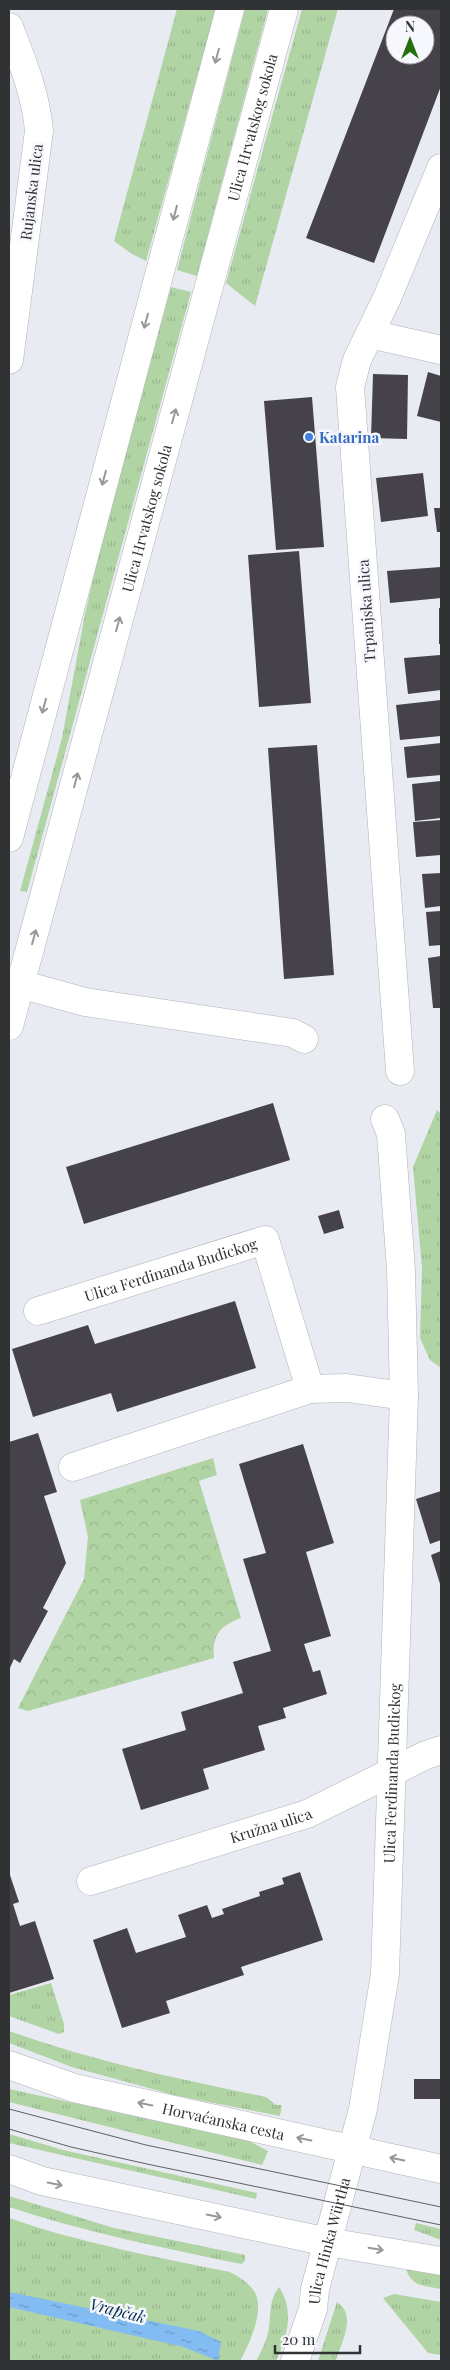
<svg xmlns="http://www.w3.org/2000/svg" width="450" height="2370" viewBox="0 0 450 2370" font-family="'Playfair Display',serif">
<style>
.grass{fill:url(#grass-tufts)}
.park{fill:url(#park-crowns)}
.water{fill:url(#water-ripples)}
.building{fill:#454349;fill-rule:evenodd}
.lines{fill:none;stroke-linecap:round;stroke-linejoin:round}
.minor-casing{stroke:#b0b2b9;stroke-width:29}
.minor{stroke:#fff;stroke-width:28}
.tram{stroke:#5e5f63;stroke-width:1}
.oneway{stroke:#98989a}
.shop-dot{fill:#3f7fe0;stroke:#f7f8fe;stroke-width:2}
.labels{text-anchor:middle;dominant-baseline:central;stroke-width:5;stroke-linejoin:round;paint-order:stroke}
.street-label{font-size:15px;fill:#313234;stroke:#f7f8fe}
.shop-label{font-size:15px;font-weight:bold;fill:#366cbe;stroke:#f7f8fe;text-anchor:start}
.water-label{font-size:16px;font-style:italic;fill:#002c4e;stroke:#f7f8fe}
</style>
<defs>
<pattern id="grass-tufts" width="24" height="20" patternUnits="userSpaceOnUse" patternTransform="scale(1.25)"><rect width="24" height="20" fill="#b1d4a4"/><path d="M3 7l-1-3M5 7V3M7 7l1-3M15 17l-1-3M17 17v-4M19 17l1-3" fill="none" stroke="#99b68e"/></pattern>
<pattern id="park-crowns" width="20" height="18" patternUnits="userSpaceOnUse" patternTransform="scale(1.25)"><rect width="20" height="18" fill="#b1d4a4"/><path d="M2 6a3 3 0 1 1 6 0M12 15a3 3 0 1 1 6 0" fill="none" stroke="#99b68e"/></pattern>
<pattern id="water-ripples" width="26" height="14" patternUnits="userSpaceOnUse" patternTransform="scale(1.25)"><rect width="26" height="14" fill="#83bcf2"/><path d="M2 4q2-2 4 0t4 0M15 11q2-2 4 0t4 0" fill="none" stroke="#6c99c5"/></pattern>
</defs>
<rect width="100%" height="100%" fill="#e9ebf2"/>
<path class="grass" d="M177,9H216L146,261L132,254L114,241Z
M245,9H268L197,276L177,270Z
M302,9H338L255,306L226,283Z
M171,287L191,292L27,892L20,891L62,738L85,614L104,532Z
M437,1110L441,1114V1368L430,1360L420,1338L422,1268L413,1167Z
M51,1983L64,2024V2032L59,2034L9,2016V1995Z
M9,2031C92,2061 179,2079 266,2097L276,2105H282L280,2116L178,2096L72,2067L9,2043Z
M9,2089L249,2141L268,2151L262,2165L9,2102Z
M9,2134L63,2150L257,2193L256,2199L9,2143Z
M9,2196L114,2228L245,2255V2261L241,2264C163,2248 85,2232 9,2207Z
M9,2218C81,2243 155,2257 230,2272C239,2277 248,2282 254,2291C266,2309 249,2345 240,2361H9Z
M416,2223L441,2229V2240L414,2230Z
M405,2265L441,2272V2289C422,2285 410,2287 405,2265Z
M279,2287C295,2311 287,2337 276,2361H256C262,2350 267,2340 269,2328C271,2312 269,2300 279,2287Z
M394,2294L441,2302V2355L428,2353L383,2298Z
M337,2302C357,2315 342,2341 336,2360L318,2361Z"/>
<path class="park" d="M213,1458L217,1475L199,1481L241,1618C220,1626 212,1635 214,1658L28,1711L18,1708L84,1579L88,1537L80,1500Z"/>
<path class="water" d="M9,2292L199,2331L221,2342L218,2361L184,2347L9,2307Z"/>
<path class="building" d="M394,9H441V86L374,263L306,238ZM395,25H425V55H395Z
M428,372L441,376V422L417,416Z
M373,374L408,375L407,439L371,438Z
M312,397L324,547L276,550L264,401Z
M423,473L428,516L381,522L376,478Z
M434,508H441V532H437Z
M299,551L311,703L259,707L248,555Z
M441,567V598L390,603L387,571Z
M439,608H441V644H439Z
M440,655L441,690L408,694L404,658Z
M441,700V736L400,740L396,705Z
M441,743V775L407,778L404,747Z
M317,745L334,975L284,979L268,748Z
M441,781V818L415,821L412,784Z
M441,820V855L416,857L413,822Z
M441,873V906L425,908L422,874Z
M441,911V945L429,946L426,912Z
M441,956V1008H433L428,958Z
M273,1103L290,1160L84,1224L66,1167Z
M339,1210L344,1228L324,1234L318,1216Z
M235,1301L256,1368L117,1412L111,1393L33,1417L12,1349L88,1325L95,1344Z
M38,1433L57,1492L44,1496L66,1563L43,1608L48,1611L20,1663L14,1659L9,1670V1442Z
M303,1444L334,1543L306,1552L331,1636L304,1644L313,1672L320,1670L327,1694L283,1708L286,1718L258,1726L265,1750L203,1769L209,1789L141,1810L122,1749L186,1730L181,1712L243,1693L233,1662L271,1651L243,1559L266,1553L239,1464Z
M441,1491V1540L430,1544L416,1499Z
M441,1551V1587L431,1555Z
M300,1872L323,1940L241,1967L244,1975L166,2001L170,2013L122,2028L93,1940L127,1928L136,1953L186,1937L178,1915L207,1905L212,1918L224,1914L222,1909L260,1896L259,1892L284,1884L282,1878Z
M10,1875L19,1902L13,1904L20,1926L35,1921L54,1979L9,1993V1876Z
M414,2079H441V2099H414Z"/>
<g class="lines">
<g class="minor-casing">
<g id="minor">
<path d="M9,27C22,61 36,94 39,131L9,360"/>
<path d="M370,334L441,350"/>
<path d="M9,838L230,9"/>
<path d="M9,981L85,1002L293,1033L304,1039"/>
<path id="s1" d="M9,1026L284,9"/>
<path d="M400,1071L350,387L357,360L387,298L441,168"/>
<path id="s2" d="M38,1311L265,1240L310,1389L347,1388L404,1396"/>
<path d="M73,1467L310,1389"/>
<path id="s3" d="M91,1881L307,1814L426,1755L441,1750"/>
<path id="s4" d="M9,2065L74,2088L441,2169"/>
<path d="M9,2169L42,2181L328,2242L441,2261"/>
<path id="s5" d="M295,2361L313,2309L315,2289L363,2109L385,1974L404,1396L401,1270L391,1134L385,1119"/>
</g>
</g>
<use href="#minor" class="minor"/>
<path class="tram" d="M9,2109L146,2145L441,2207
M9,2129L71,2147L147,2164L441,2225"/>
</g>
<defs><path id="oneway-shaft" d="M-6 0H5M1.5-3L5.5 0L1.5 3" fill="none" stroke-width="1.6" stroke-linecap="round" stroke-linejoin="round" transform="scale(1.25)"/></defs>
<g class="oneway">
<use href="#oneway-shaft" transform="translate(217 56) rotate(105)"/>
<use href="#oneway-shaft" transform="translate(175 213) rotate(105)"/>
<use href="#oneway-shaft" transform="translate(146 321) rotate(105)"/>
<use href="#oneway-shaft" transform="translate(174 416) rotate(-75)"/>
<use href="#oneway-shaft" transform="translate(104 478) rotate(105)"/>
<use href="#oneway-shaft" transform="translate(118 624) rotate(-75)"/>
<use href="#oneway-shaft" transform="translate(44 706) rotate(105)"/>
<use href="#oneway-shaft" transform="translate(76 780) rotate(-75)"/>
<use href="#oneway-shaft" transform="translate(34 937) rotate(-75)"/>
<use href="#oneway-shaft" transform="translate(145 2104) rotate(-168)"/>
<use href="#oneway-shaft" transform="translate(304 2139) rotate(-168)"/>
<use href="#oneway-shaft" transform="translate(397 2159) rotate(-168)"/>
<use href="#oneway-shaft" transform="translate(55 2184) rotate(12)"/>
<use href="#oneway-shaft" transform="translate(214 2216) rotate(12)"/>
<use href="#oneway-shaft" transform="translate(376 2249) rotate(9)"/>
</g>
<circle class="shop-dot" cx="309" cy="437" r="5"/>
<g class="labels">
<g class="street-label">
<text stroke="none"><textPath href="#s1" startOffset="931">Ulica Hrvatskog sokola</textPath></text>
<text transform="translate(31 192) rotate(-83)">Rujanska ulica</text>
<text stroke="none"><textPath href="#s1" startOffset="526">Ulica Hrvatskog sokola</textPath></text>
<text transform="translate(366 611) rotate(-94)">Trpanjska ulica</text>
<text stroke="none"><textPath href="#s2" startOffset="139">Ulica Ferdinanda Budickog</textPath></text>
<text stroke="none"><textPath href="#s5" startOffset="599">Ulica Ferdinanda Budickog</textPath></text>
<text stroke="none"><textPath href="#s3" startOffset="188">Kružna ulica</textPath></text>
<text stroke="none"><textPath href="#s4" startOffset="222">Horvaćanska cesta</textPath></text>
<text stroke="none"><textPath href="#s5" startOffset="125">Ulica Hinka Würtha</textPath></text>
</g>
<g class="shop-label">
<text x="319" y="437">Katarina</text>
</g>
<g class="water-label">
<text transform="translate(118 2310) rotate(14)">Vrapčak</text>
</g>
</g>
<rect width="450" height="2370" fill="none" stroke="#313234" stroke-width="20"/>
<g transform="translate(410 40)"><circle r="24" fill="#f7f8fe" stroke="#a8a9ad"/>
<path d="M0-4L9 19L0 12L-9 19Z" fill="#256f11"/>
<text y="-8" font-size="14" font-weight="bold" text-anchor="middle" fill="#313234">N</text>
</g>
<path d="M275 2345v8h85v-8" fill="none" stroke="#313234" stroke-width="2.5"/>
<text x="282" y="2345" font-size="15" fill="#313234" stroke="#f7f8fe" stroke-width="4" paint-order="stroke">20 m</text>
</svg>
